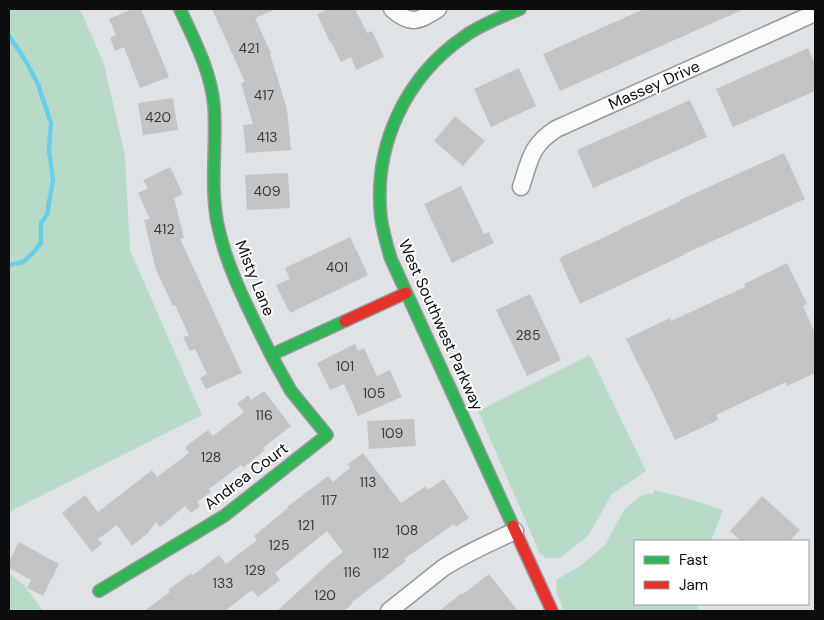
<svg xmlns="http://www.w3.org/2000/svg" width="824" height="620" viewBox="0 0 824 620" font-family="'DM Sans',sans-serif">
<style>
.green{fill:#b8dbc8}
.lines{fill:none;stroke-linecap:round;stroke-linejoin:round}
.stream{stroke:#68cde6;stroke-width:4.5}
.building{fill:#c2c4c6}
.street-casing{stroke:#97999b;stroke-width:19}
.fast-casing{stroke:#97999b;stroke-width:14}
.jam-casing{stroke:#97999b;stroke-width:14}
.street{stroke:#fafbfb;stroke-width:16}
.fast{stroke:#30b455;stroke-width:11}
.jam{stroke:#e5322d;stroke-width:11}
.labels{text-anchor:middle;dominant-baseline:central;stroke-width:4;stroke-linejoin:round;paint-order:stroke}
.number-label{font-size:14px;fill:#393b3c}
.street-label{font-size:16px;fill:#0b0d0e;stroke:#fff}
</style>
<rect width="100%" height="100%" fill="#e0e3e5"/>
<path class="green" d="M9,9H80L104,64L125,156L130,250L202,415L9,512Z
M590,355L646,471L612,494L588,536L560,558H546L540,554L478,411Z
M655,490L682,497L723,510L711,541H635V604H696L700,611H564L557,594L556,580L580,566L605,545L624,510L640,496L650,493L652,495Z
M9,573L24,585L43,611H9Z"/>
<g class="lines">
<path class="stream" d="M9,36L24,58L38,84L51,123L49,150L53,180L47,215L41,223V243L33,253L23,262L9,265"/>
</g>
<path class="building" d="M133,9H141L169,77L140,88L124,47L115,51L110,38L116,35L109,19Z
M212,9H276L255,18L271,53L270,54L287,109L291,150L246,153L243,125L253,124L241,83L245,82Z
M328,9H355L367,33L372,31L384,57L356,70L351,57L341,62L331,42H330L317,14Z
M644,9H744L560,91L543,54Z
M808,48L815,64V91L733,127L716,89Z
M519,68L536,106L491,127L474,89Z
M173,98L178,130L143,135L138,103Z
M690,100L707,137L593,188L577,150Z
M455,116L485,141L463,166L434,141Z
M784,153L805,199L684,254V255L580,304L559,258L620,230V229L681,201L680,200Z
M170,167L183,194L174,198L184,238L180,239L242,373L206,389L200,378L207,374L195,349L190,351L183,337L189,335L175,305L173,306L156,270L144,220L150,219L138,193L148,188L143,180Z
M288,173L290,208L247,210L245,175Z
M461,186L484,234L489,232L494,243L452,263L424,204Z
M350,237L368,275L290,313L276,285L290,279L285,268Z
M787,263L807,304L803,306L815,333V373L787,386L786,382L716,415L718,420L675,440L647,380H646L626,339L670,318L671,321L745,287L744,284Z
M530,294L561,360L527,376L496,310Z
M355,344L358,351L364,348L377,376L390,370L402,397L358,416L344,384L330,390L317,363Z
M264,391L291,426L263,448L265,450L243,468L241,465L209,489L211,492L197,502L200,506L191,513L185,506L160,527L156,522L148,533L132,546L117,525L98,539L102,544L92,552L62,513L85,495L98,512L152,470L157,477L189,453L185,447L208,430L213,436L244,412L237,404L248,395L251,400Z
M414,419L416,446L369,449L367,421Z
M363,453L401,503L426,486L428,490L444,479L469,518L456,527L454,524L404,559L406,561L351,603L352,604L344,611H277L329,563L343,552L327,531L275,573L280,580L258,597L252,590L225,611H144L170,592L168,590L191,573L193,575L219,555L226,564L257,540L254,536L288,508L287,507L328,476L333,482L350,468L348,464Z
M762,496L800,530L789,541H741L730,531Z
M19,542L59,564L43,596L27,588L31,580L9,568V561Z
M489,574L518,611H439L462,593L463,594Z"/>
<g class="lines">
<g class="street-casing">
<path id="street" d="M392,9C411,26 419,21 438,9
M521,187C530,160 530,146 556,129L815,13
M389,611L443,568C466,553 490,543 515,531"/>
</g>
<g class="fast-casing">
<path id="fast" d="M180,9C194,40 211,71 214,106C217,144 210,182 217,221C226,268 250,312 271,355L345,321
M513,526L391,259C387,246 383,232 381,218C373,146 405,77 465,36C482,24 501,17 520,9
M99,591L224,516L327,435L291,391L271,355"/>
</g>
<g class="jam-casing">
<path id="jam" d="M345,321L406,293
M513,526L552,611"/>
</g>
<use href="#street" class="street"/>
<use href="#fast" class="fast"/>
<use href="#jam" class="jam"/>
</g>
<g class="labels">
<g class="number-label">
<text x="249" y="48">421</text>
<text x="264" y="95">417</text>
<text x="158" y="117">420</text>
<text x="267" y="137">413</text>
<text x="267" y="191">409</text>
<text x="164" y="229">412</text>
<text x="337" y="267">401</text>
<text x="528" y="335">285</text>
<text x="345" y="366">101</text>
<text x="374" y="393">105</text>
<text x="264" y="415">116</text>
<text x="392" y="433">109</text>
<text x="211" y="457">128</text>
<text x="368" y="482">113</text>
<text x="329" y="500">117</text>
<text x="306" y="525">121</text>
<text x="407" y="530">108</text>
<text x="279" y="545">125</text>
<text x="381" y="553">112</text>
<text x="255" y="570">129</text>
<text x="352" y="572">116</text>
<text x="223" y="583">133</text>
<text x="325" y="595">120</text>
</g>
<g class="street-label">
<text transform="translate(654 85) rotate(-24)">Massey Drive</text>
<text transform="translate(255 278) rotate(68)">Misty Lane</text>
<text transform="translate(441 325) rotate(66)">West Southwest Parkway</text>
<text transform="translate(246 476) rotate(-37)">Andrea Court</text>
</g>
</g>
<rect width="824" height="620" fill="none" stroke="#0b0d0e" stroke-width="20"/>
<rect x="634" y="540" width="175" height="65" fill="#ffffff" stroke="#9d9e9f"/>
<rect x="644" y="556" width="25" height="8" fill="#30b455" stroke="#9d9e9f"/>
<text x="679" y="565" font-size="15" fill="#0b0d0e">Fast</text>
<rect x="644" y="581" width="25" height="8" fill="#e5322d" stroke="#9d9e9f"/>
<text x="679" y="590" font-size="15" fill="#0b0d0e">Jam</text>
</svg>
